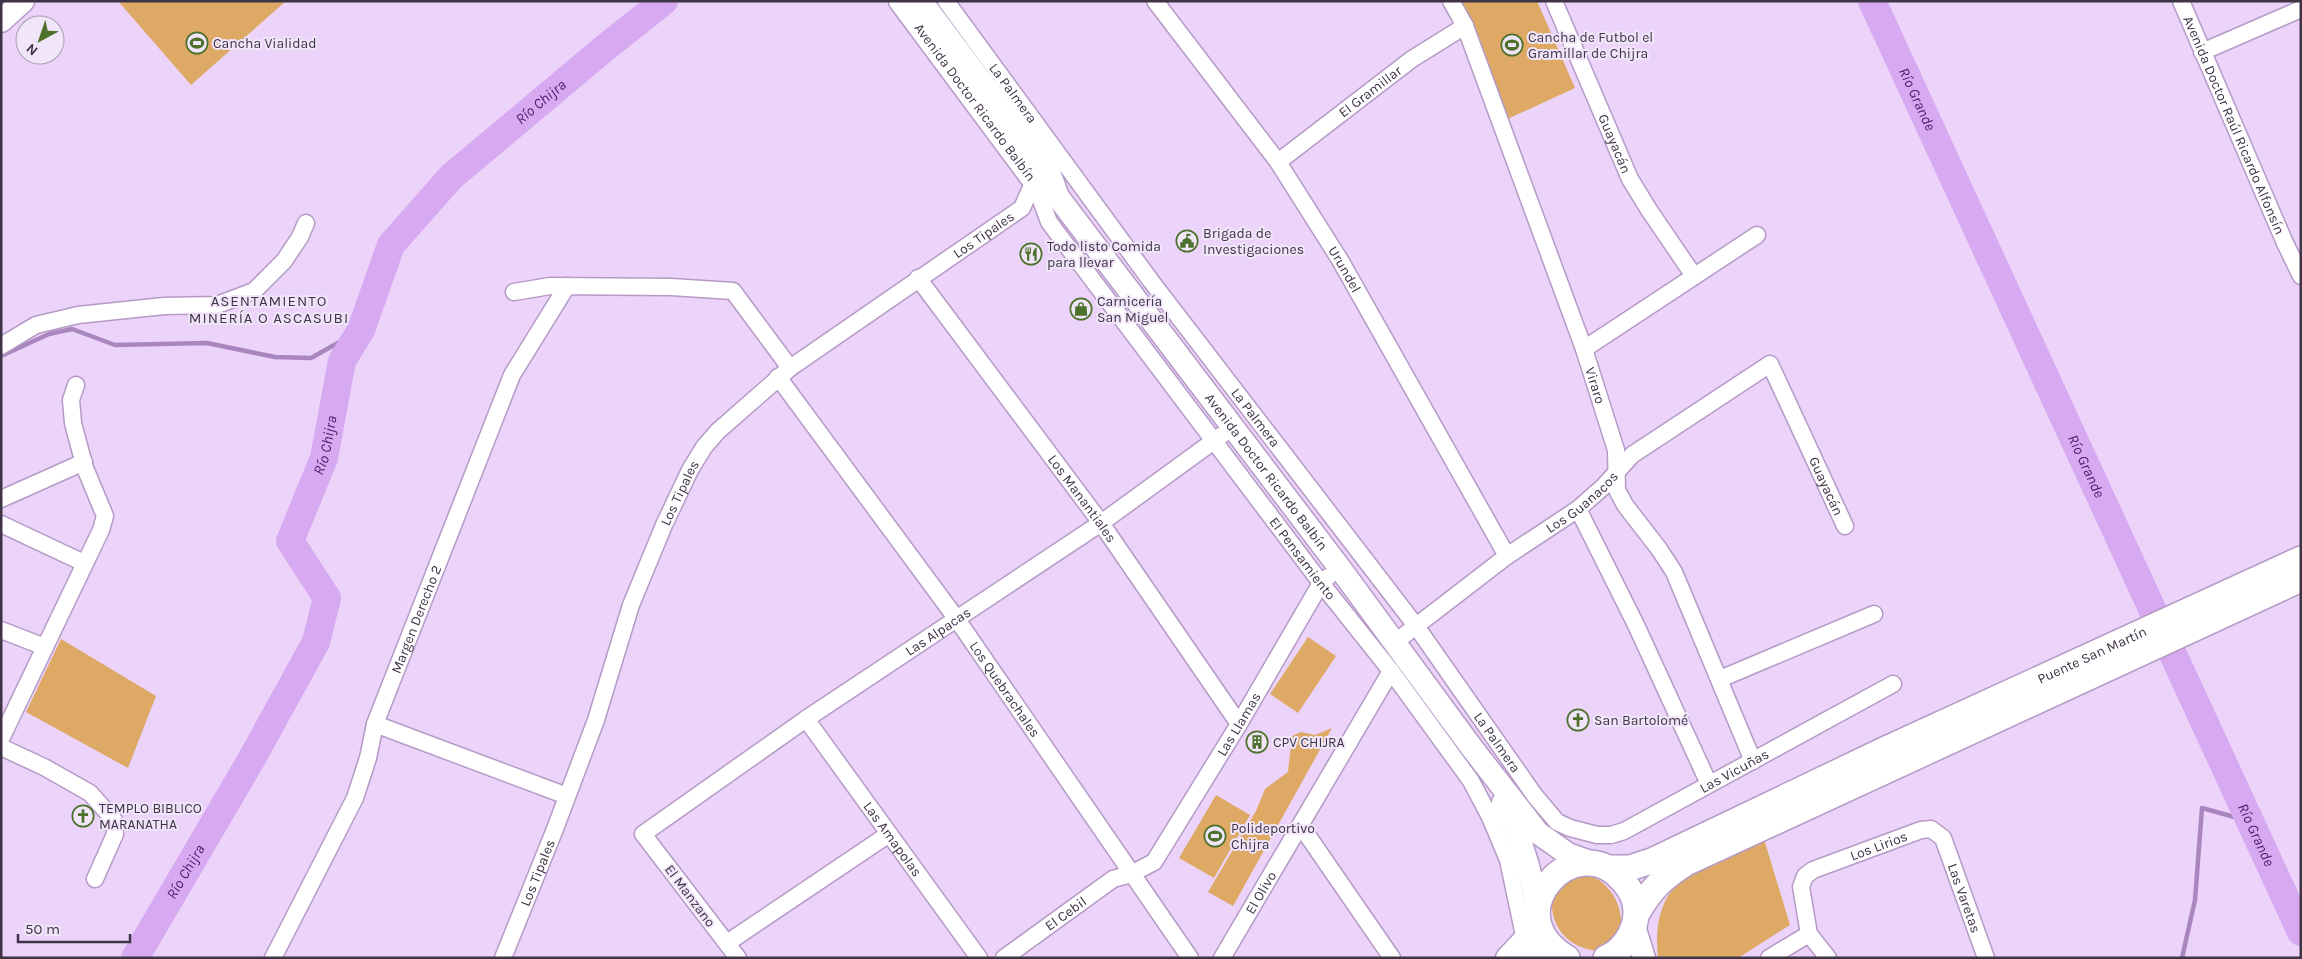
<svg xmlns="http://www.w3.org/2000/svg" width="2302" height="959" viewBox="0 0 2302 959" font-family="Karla,sans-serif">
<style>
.green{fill:#dea964}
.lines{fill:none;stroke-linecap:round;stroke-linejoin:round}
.stream{stroke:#a986bd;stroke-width:4.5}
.river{stroke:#d6a9f0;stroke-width:28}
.street-casing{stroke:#b59ac6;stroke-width:19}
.secondary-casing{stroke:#b59ac6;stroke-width:25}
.primary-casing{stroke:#b59ac6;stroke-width:28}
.street{stroke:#fff;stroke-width:16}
.secondary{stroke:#fff;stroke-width:22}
.primary{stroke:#fff;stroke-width:25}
.labels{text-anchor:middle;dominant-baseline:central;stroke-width:4;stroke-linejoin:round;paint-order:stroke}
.poi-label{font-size:14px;fill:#3f3446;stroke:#f1e6f9;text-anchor:start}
.street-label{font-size:14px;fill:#3f3446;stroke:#f1e6f9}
.water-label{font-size:15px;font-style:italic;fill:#521a6c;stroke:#f1e6f9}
.neighbourhood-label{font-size:15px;letter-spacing:1px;fill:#3f3446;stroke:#f1e6f9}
</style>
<rect width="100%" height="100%" fill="#ebd3f9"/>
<path class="green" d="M118,1H286L191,85Z
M1450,1H1537L1575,88L1501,122Z
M1308,637L1336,656L1298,713L1270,694Z
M61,639L156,696L128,768L26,712Z
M1332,728L1233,906L1208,892L1256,811L1265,789L1288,772L1292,736L1301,732L1315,735Z
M1216,795L1250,815L1214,878L1179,858Z
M1764,839L1790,925L1738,958H1658C1654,920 1662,890 1696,868C1711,858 1745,847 1764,839Z
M1573,875C1579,875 1587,875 1593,877C1615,887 1625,913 1620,935L1600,951C1568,949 1549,927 1552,895Z"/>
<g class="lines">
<path class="stream" d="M1,356L49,334L72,329L115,345L207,343L275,357L311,358L361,330
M2182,958L2195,900L2202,808L2249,821"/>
<g class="river">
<path id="s1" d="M1872,1L2301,932"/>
<path id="s2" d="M135,958L251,760L316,642L327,598L290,541L324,458L342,361L361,330L391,245L451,177L606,47L664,1"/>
</g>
<g class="street-casing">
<g id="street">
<path id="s3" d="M946,1L1151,281L1416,626L1535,796L1557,822L1570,828L1597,835H1611L1624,831L1893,684"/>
<path id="s4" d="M1155,1L1278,162L1340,260L1507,556"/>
<path id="s5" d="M1451,1L1465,26L1584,349L1616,450L1617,490L1625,505L1659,549L1674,572L1753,761"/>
<path id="s6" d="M1554,1L1630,179L1649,210L1694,276"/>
<path id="s7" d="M2181,1L2285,243L2301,276"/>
<path d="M2202,52L2301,9"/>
<path id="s8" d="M1278,162L1412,59L1465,26"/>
<path id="s9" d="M1034,181L1049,222L1321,583L1391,671L1471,781L1490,817L1508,860L1526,945"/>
<path id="s10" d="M918,278L1101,523L1239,724"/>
<path d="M514,292L550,286L671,287L733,291L790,368"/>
<path d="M1,346L36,325L78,315L164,306L217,305L254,291L284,261L300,237L306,223"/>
<path d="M1584,349L1757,235"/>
<path id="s11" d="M778,377L956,618L1190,958"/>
<path d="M1,499L84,462"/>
<path d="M1578,509L1636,625L1709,784"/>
<path d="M1,524L84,563"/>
<path d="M1,630L45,647"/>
<path id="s12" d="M1394,643L1507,556L1578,509L1603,487L1632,455L1770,364L1845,526"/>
<path d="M1720,679L1874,614"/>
<path id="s13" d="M806,719L979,958"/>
<path d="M375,724L567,796"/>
<path d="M1,739L101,530L105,516L85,468L73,423L71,400L76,385"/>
<path d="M1,747L44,767L90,793L114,820L115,834L95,879"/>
<path d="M1301,826L1392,958"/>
<path d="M727,943L889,834"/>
<path id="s14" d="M273,958L355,798L368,758L375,724L512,375L567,286"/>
<path id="s15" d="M503,958L555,829L596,720L631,605L664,525L690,470L704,447L718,431L790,368L1022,208L1034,181L1043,176"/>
<path id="s16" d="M738,958L643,834L806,719L1101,523L1222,435"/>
<path id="s17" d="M1004,958L1113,879L1131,874L1154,862L1239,724L1321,583L1328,577"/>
<path id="s18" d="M1222,958L1391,671"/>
<path d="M1769,958L1809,934"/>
<path id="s19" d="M1828,958L1809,934L1801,887L1805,876L1813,870L1921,830L1931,829L1943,838L1986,958"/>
</g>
</g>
<g class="secondary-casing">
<g id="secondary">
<path id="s20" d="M900,1L1034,181L1058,197"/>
<path id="s21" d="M921,1L1049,172L1058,197L1339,567L1472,748L1538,833L1568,854L1596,864"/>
<path d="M1,21L23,1"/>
<path d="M1503,803C1521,836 1531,870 1537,908"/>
<path d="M1634,926L1644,958"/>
<path d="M1507,958L1523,941L1537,921"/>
<path d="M1527,958L1554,950"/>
</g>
</g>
<g class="primary-casing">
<g id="primary">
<path id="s22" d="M1608,868H1630L1654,860L1884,750L2301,559"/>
<path d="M1636,915C1651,889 1661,879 1686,863L2301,579"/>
<path d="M1567,958C1492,913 1577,825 1623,881C1632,891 1637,903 1636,916C1634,934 1622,951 1606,958"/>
</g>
</g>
<use href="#street" class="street"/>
<use href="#secondary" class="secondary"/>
<use href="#primary" class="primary"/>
</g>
<defs>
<g id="stadium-ring" transform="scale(1.125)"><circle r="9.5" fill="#f1e6f9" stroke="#4c712b" stroke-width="1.5"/><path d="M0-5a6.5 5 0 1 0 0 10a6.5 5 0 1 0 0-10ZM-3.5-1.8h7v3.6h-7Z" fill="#4c712b"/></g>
<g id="civic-ring" transform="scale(1.125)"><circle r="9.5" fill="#f1e6f9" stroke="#4c712b" stroke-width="1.5"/><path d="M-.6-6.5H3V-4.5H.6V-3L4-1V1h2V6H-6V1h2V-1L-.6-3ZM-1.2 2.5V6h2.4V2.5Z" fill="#4c712b"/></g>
<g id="restaurant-ring" transform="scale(1.125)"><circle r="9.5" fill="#f1e6f9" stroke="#4c712b" stroke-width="1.5"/><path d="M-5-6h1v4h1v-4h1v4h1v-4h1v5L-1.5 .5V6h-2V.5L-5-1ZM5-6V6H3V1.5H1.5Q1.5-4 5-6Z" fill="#4c712b"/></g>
<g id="shop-ring" transform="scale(1.125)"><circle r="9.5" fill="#f1e6f9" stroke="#4c712b" stroke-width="1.5"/><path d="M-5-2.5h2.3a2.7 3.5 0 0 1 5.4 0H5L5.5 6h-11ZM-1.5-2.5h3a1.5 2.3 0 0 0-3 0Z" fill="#4c712b"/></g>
<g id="church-ring" transform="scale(1.125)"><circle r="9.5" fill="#f1e6f9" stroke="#4c712b" stroke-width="1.5"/><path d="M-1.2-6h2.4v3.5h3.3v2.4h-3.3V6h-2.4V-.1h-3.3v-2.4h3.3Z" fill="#4c712b"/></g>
<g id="building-ring" transform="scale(1.125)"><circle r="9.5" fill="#f1e6f9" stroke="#4c712b" stroke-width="1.5"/><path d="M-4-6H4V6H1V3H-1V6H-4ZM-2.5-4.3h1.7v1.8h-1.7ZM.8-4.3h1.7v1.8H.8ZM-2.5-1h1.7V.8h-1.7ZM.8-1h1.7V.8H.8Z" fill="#4c712b"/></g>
</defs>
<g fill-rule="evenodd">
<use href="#stadium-ring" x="197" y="43"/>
<use href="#stadium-ring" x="1512" y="45"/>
<use href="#civic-ring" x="1187" y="241"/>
<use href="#restaurant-ring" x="1031" y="254"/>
<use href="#shop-ring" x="1081" y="309"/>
<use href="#church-ring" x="1578" y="720"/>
<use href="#building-ring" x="1257" y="742"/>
<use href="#church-ring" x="83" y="816"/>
<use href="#stadium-ring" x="1215" y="836"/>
</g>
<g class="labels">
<g class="poi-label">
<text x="1528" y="37">Cancha de Futbol el<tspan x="1528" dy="16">Gramillar de Chijra</tspan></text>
<text x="213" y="43">Cancha Vialidad</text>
<text x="1203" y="233">Brigada de<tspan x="1203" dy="16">Investigaciones</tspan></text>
<text x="1047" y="246">Todo listo Comida<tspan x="1047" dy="16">para llevar</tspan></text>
<text x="1097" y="301">Carnicería<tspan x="1097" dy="16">San Miguel</tspan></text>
<text x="1594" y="720">San Bartolomé</text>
<text x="1273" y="742">CPV CHIJRA</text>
<text x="99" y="808">TEMPLO BIBLICO<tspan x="99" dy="16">MARANATHA</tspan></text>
<text x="1231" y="828">Polideportivo<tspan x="1231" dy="16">Chijra</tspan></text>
</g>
<g class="street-label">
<text stroke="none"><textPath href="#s8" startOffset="116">El Gramillar</textPath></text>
<text stroke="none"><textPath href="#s3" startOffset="114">La Palmera</textPath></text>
<text stroke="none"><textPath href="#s20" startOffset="126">Avenida Doctor Ricardo Balbín</textPath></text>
<text stroke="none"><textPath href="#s7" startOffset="135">Avenida Doctor Raúl Ricardo Alfonsín</textPath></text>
<text stroke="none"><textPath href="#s6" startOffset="155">Guayacán</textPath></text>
<text stroke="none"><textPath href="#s15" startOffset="902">Los Tipales</textPath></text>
<text stroke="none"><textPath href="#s4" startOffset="329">Urundel</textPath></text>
<text stroke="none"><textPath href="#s5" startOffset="411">Viraro</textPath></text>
<text stroke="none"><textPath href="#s3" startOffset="519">La Palmera</textPath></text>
<text stroke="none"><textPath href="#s21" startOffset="585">Avenida Doctor Ricardo Balbín</textPath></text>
<text stroke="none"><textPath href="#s12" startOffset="604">Guayacán</textPath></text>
<text stroke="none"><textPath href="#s15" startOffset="498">Los Tipales</textPath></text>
<text stroke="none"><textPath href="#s10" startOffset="275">Los Manantiales</textPath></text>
<text stroke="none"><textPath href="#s12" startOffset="235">Los Guanacos</textPath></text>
<text stroke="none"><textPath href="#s9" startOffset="465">El Pensamiento</textPath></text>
<text stroke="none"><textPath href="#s14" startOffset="369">Margen Derecho 2</textPath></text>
<text stroke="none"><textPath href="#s16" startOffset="514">Las Alpacas</textPath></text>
<text stroke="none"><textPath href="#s22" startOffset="531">Puente San Martín</textPath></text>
<text stroke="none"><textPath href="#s11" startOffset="386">Los Quebrachales</textPath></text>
<text stroke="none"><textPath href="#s17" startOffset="341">Las Llamas</textPath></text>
<text stroke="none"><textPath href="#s3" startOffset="924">La Palmera</textPath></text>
<text stroke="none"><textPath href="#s3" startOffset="1219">Las Vicuñas</textPath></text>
<text stroke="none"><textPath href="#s13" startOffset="148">Las Amapolas</textPath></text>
<text stroke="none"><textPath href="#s19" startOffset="170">Los Lirios</textPath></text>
<text stroke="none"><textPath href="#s15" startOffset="92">Los Tipales</textPath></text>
<text stroke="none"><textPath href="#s18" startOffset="76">El Olivo</textPath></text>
<text transform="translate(690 896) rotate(53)">El Manzano</text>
<text stroke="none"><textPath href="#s19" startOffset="304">Las Varetas</textPath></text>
<text stroke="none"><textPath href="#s17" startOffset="76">El Cebil</textPath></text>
</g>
<g class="water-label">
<text stroke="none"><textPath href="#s1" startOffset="108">Río Grande</textPath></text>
<text stroke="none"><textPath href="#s2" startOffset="1000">Río Chijra</textPath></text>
<text stroke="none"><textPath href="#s2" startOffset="580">Río Chijra</textPath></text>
<text stroke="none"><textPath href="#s1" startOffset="512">Río Grande</textPath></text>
<text stroke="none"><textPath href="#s1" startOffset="918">Río Grande</textPath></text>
<text stroke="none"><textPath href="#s2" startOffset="100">Río Chijra</textPath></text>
</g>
<g class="neighbourhood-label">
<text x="269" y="301">ASENTAMIENTO<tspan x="269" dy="17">MINERÍA O ASCASUBI</tspan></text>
</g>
</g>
<rect width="2302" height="959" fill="none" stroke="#3f3446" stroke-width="5"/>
<g transform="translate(40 40) rotate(220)"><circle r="24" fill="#f1e6f9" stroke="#aa9fb1"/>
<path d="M0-4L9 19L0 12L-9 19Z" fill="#4c712b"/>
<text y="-8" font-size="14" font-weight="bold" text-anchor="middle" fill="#3f3446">N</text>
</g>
<path d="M18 934v8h112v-8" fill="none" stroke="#3f3446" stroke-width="2.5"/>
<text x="25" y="934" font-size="15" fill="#3f3446" stroke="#f1e6f9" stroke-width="4" paint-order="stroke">50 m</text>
</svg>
